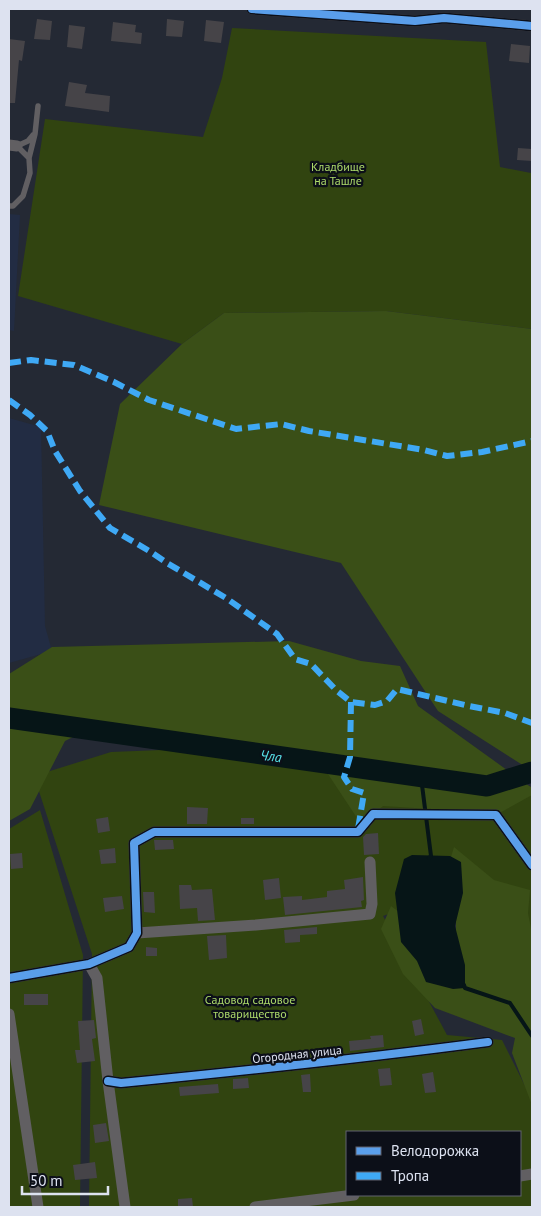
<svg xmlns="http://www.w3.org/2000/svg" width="541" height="1216" viewBox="0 0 541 1216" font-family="'PT Sans',sans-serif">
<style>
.built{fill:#222c43}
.green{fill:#314410;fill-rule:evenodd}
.forest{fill:#3a4f17}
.water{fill:#061517}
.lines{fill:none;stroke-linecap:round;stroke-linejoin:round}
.stream{stroke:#061517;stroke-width:4}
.river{stroke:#061517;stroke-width:21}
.building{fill:#464448}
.lane{stroke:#615f62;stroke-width:5.5}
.street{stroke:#615f62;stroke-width:11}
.quiet{stroke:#3fa9f5;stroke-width:6;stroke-dasharray:12 6;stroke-linecap:butt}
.cycleway-casing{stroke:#0c0f18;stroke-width:11}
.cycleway{stroke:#5a9eea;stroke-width:8}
.labels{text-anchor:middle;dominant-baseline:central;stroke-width:4.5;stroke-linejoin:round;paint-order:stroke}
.park-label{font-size:12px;fill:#aedb6b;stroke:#0c0f18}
.street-label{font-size:12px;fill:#dde2f0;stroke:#0c0f18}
.water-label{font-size:14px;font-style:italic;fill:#57e3e9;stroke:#0c0f18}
</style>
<rect width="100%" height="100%" fill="#242934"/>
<path class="built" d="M9,214L20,215L14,331L9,330Z
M9,418L41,427L45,626L52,651L9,663Z"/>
<path class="green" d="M232,28L486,42L500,167L531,173L532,174V329L386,311L224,313L182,344L18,296L45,119L203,137L222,78Z
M337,743L532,787V931L493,893L456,889L383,916L447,1035L502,1040L532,1100V1207H89L92,954L34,776L111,752ZM347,1132H520V1195H347Z
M40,810L83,955L80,1207H9V829Z"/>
<path class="forest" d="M386,311L532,329V771L438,711L341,563L99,505L120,404L182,344L224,313Z
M289,641L361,661L400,666L418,706L532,788V795L496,815L447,810L383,806L361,824L324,768L97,740L85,731L65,741L30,809L9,821V674L52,647Z
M454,847L494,880L530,890L528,913L532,934V1105L512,1053L515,1038L435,1008L403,974L381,929L391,906L403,915L456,944V920L449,864Z"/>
<path class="water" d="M412,855L450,856L461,862L463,893L455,926L465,965V988L453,989L426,982L417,961L401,942L395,893L404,859Z"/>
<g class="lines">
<path class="stream" d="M421,777L431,856L429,858
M464,985L465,988L510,1003L532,1036"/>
<path class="river" d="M9,718L487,786L532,772"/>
</g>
<path class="building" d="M37,19L52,21L50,40L34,39Z
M167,19L184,21L182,37L166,36Z
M206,20L224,22L221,43L204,41Z
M113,22L136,25L135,32L142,33L141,44L111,41Z
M69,25L85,27L82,49L67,47Z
M9,39L25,41L22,61L19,60L15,103H9Z
M511,44L530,46L529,63L509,61Z
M69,82L87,85L85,93L110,96L109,112L65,106Z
M518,148L532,149V161L517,160Z
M187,807L208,808L207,824H187Z
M108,817L110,831L98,833L96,819Z
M241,818H254V824H241Z
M378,833L379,854L364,855L363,837L366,834Z
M154,840H173L174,849L155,850Z
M115,848L116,863L101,864L99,850Z
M22,853L23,868L11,869L10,854Z
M363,877L364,900L361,901L362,907L285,915L283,897L302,896V900L327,897V891L345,889L344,880Z
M279,878L281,898L265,900L263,880Z
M179,885H191L192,890L212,889L215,920L198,921L197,908L180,909Z
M143,892H154L155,913L144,912Z
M122,896L124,909L105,912L103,898Z
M317,927V934L300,935V942L285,943L284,930Z
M226,935L227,958L209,960L207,936Z
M146,947L157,948V956H146Z
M24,994H48V1005H24Z
M421,1019L424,1034L415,1036L412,1021Z
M94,1020L96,1038L92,1039L95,1061L77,1063L75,1050H80L78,1021Z
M383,1035L384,1047L350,1051L349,1041L371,1039L370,1036Z
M390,1068L392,1085L380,1086L378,1069Z
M433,1072L436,1092L425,1093L422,1074Z
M310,1074L311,1092H303L301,1075Z
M248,1078L249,1088L233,1089V1079Z
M218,1084L219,1093L180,1096L179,1087Z
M106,1123L109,1141L95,1143L93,1125Z
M95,1162L97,1178L75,1180L73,1165Z
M192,1198L193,1207H178V1199Z"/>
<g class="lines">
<path class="lane" d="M29,158L17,146L28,141L33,135
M9,206H13L23,196L30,173L29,158L35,134L38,106"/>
<path class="street" d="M252,9L415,21L444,18L532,26
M9,145L17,146
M137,933L256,925L370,914L372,904L370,862
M89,964L97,978L108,1081L125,1207
M9,978L89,964L129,947L137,933L134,843L154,832H358L373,814L496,815L532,865
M9,1014L38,1207
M108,1081L121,1083C244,1071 366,1058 488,1042
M520,1176L532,1174
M255,1207L354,1195"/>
<path class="quiet" d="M9,363L31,360L74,365L114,382L149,400L236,429L281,424L309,431L424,450L447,456L482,452L532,441
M9,400L30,415L47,431L55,451L80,491L110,528L151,552L167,563L226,598L277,634L295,659L311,664L336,690L351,702L375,705L387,701L397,689L469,706L505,713L532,723
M351,702L350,757L344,777L352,789L364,793L358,829"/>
<g class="cycleway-casing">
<path id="cycleway" d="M252,9L415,21L444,18L532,26
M9,978L89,964L129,947L137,933L134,843L154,832H358L373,814L496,815L532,865
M108,1081L121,1083C244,1071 366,1058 488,1042"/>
</g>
<use href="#cycleway" class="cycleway"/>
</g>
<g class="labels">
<g class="park-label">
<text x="338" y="166">Кладбище<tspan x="338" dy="14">на Ташле</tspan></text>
<text x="250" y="999">Садовод садовое<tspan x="250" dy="14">товарищество</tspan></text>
</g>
<g class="street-label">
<text transform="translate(297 1054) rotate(-6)">Огородная улица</text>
</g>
<g class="water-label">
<text transform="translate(271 756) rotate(8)">Чла</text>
</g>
</g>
<rect width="541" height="1216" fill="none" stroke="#dde2f0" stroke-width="20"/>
<rect x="346" y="1131" width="175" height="65" fill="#0c0f18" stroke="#60636e"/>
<rect x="356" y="1147" width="25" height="8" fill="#5a9eea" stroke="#60636e"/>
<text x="391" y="1156" font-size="15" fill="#dde2f0">Велодорожка</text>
<rect x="356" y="1172" width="25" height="8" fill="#3fa9f5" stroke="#60636e"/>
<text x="391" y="1181" font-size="15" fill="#dde2f0">Тропа</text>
<path d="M22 1186v8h86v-8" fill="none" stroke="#dde2f0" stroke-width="2.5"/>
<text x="30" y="1186" font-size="15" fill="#dde2f0" stroke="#0c0f18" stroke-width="4" paint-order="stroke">50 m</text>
</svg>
